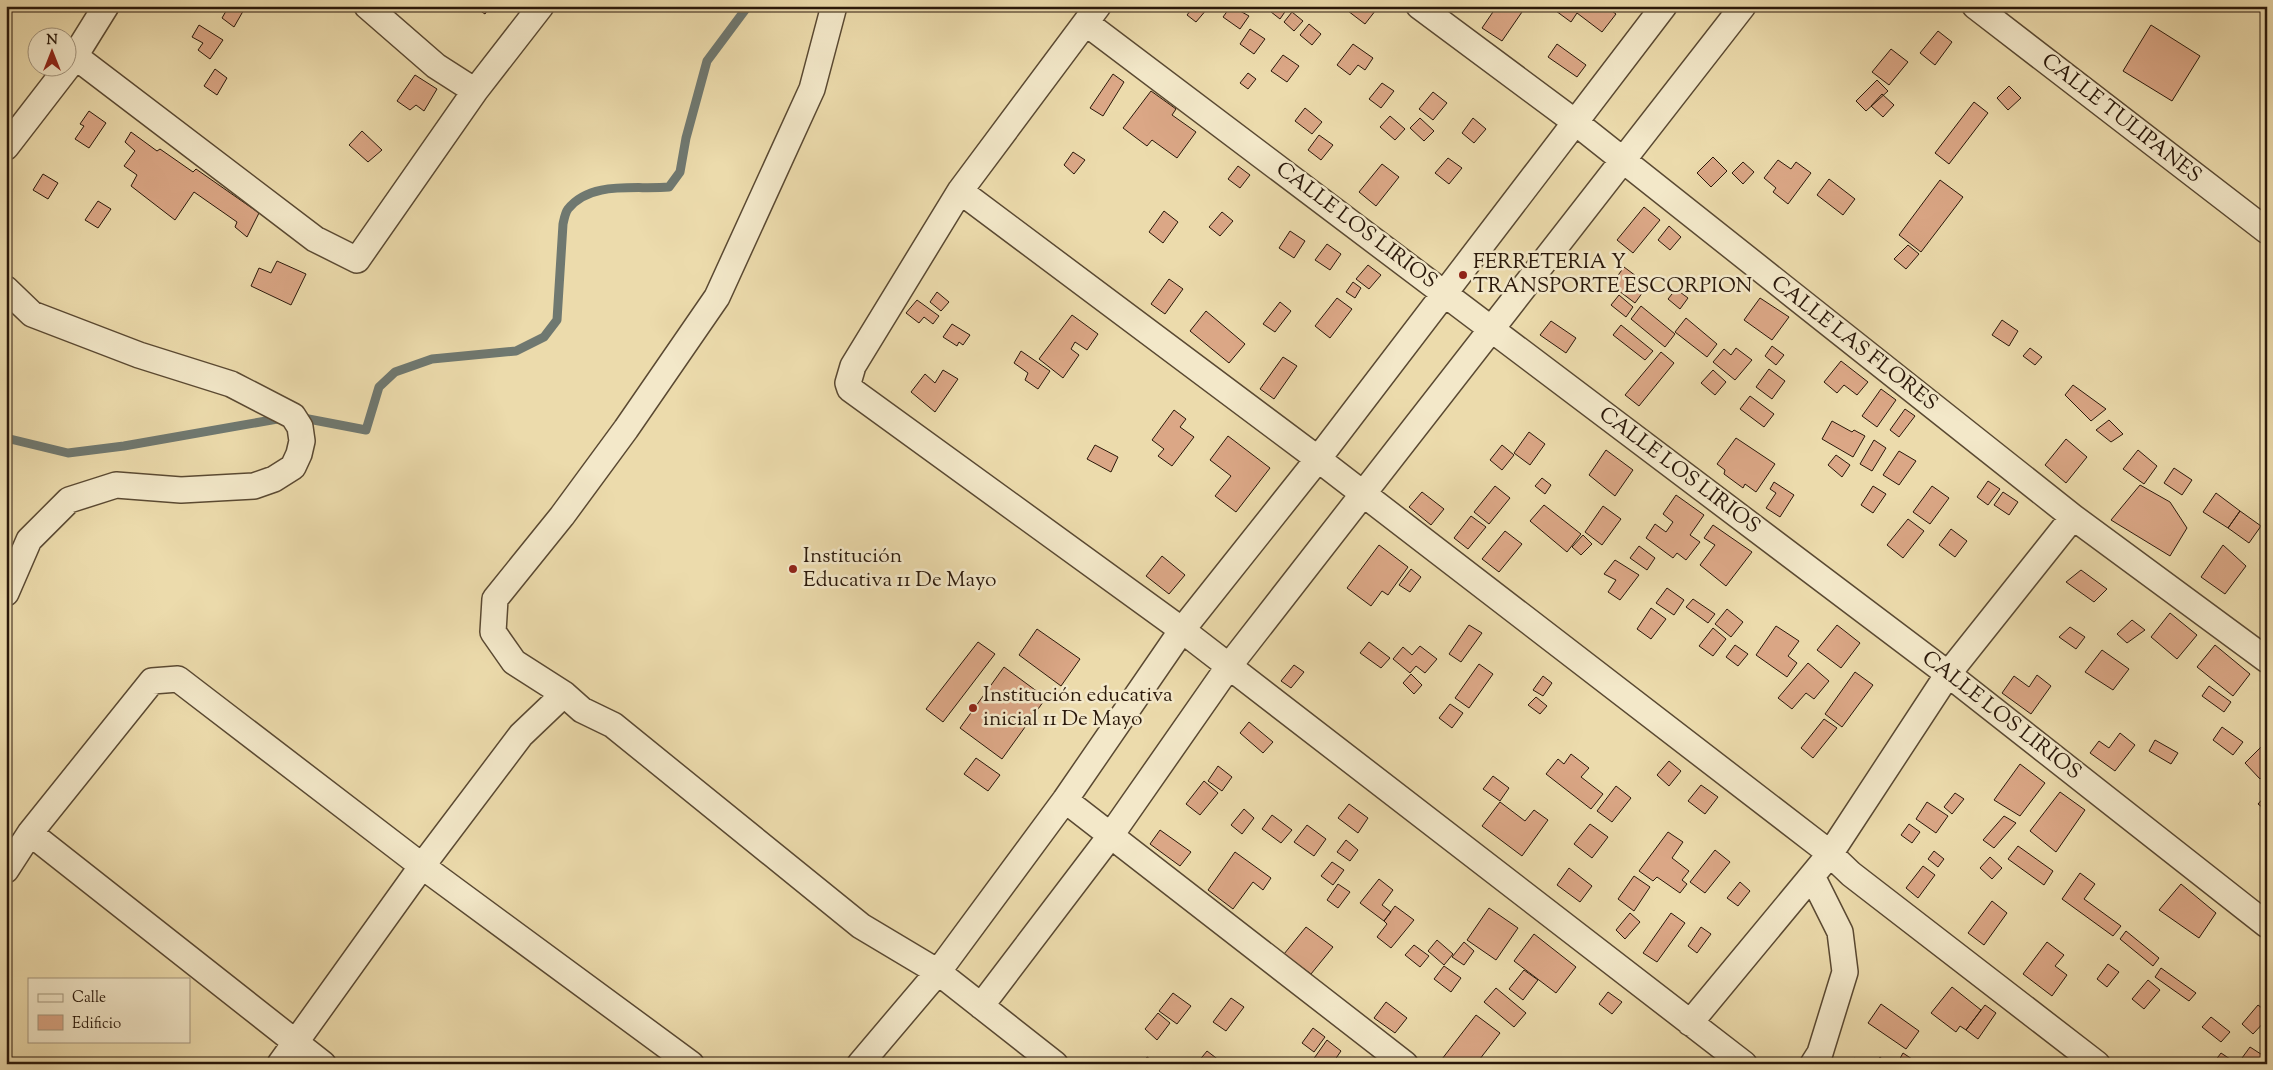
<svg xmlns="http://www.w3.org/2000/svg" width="2273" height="1070" viewBox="0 0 2273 1070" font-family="'Sorts Mill Goudy',serif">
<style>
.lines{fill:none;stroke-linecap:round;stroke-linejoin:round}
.stream{stroke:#6f7870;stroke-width:9}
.building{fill:#dba786;stroke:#2a180a}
.minor-casing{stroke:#5a4932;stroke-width:28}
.minor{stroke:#f3e8c9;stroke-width:25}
.poi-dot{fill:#8f2418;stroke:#f3e8c9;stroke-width:2}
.labels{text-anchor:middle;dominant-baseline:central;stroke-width:5;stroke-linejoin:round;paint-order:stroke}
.street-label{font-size:21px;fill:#2a180a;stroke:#f3e8c9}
.poi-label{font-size:21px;fill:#2a180a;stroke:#f3e8c9;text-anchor:start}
</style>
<rect width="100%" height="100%" fill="#ecdbac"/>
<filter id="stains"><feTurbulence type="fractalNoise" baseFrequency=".004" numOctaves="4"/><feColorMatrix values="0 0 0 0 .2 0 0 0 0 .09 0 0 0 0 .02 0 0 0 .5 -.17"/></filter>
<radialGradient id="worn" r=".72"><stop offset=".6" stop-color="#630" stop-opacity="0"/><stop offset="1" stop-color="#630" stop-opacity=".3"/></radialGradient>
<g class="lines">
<path class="stream" d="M298,417L366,430L379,387L395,372L432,359L516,351L544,337L557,320L563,224C564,220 565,213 568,209C591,180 636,190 669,187L680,172L686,138L707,61L748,6
M6,438L68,453L124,446L283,418"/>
</g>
<path class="building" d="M229,6H246L234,27L222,18Z
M473,6H490L485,14Z
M1194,6H1204L1207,9L1196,22L1187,15Z
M1231,6L1249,16L1240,29L1223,17Z
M1267,6H1289L1280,19L1266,8Z
M1352,6H1379L1365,24L1348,11Z
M1497,6H1514L1522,12L1502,41L1482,28Z
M1560,6H1605L1616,14L1602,32L1577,13L1571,22L1556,11Z
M1292,12L1303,21L1294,31L1284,22Z
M1309,24L1321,34L1312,45L1300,35Z
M199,25L223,40L210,59L198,50L203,43L192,37Z
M2151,25L2200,56L2172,101L2123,71Z
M1250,29L1265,39L1254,54L1240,44Z
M1938,31L1952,42L1935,65L1920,53Z
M1353,44L1373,58L1365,70L1358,65L1350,75L1337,65Z
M1557,44L1586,65L1577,77L1548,57Z
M1891,49L1908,62L1889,85L1872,72Z
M1283,55L1299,66L1287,82L1271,71Z
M215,69L227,78L217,95L204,86Z
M1248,73L1256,79L1248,89L1240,83Z
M1113,74L1124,82L1103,116L1090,108Z
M415,75L437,89L424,111L416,105L410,110L397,101Z
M1877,80L1888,91L1866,111L1856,101Z
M1382,83L1394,91L1381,108L1369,99Z
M2009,86L2021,98L2008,110L1997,98Z
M1151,91L1176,109L1172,115L1196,132L1177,158L1152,140L1147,146L1123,128Z
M1433,92L1447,103L1433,120L1419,109Z
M1882,94L1894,105L1883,117L1871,106Z
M1974,102L1988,113L1949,164L1935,153Z
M1305,108L1322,122L1312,134L1295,121Z
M89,111L106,123L89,148L75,139L84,126L80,124Z
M1390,116L1405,129L1395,140L1380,127Z
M1420,118L1434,131L1424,141L1410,128Z
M1473,118L1486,129L1474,143L1462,133Z
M362,131L382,150L368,162L349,145Z
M131,132L157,151L160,149L193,172L196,169L259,213L247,237L235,227L237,222L194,192L175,220L131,186L137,175L124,166L135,151L125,142Z
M1319,135L1333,145L1321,160L1308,150Z
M1073,152L1085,160L1074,174L1064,165Z
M1713,157L1727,171L1711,187L1697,173Z
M1448,158L1462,168L1449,184L1435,173Z
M1778,160L1791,169L1796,162L1811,173L1788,204L1773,192L1776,188L1764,178Z
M1743,162L1754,172L1743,184L1732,173Z
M1382,164L1399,177L1376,206L1359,192Z
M1238,166L1250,175L1240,188L1228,179Z
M43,174L58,183L48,199L33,190Z
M1829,179L1855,199L1843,215L1817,195Z
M1940,180L1963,197L1921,252L1899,235Z
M98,201L111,209L98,228L85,220Z
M1644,207L1660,220L1633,253L1617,240Z
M1164,211L1178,222L1163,243L1149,232Z
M1222,212L1233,221L1220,236L1209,227Z
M1669,226L1681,237L1670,250L1658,240Z
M1290,231L1305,241L1294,258L1279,248Z
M1327,244L1341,254L1330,270L1315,260Z
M1908,245L1919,254L1906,269L1894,259Z
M277,261L306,274L291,305L251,286L259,268L271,273Z
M1368,265L1381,275L1369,289L1356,279Z
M1624,267L1648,285L1635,303L1611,285Z
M1169,279L1183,289L1165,314L1151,304Z
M1353,282L1361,288L1355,298L1346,292Z
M1676,289L1688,298L1680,309L1668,299Z
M937,292L949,302L941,311L930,302Z
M1619,295L1633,307L1626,317L1611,305Z
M1337,298L1352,309L1330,338L1315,326Z
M1760,298L1789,317L1772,340L1744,320Z
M917,300L939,316L933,324L924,317L919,323L906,313Z
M1280,302L1291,311L1275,332L1263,324Z
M1641,306L1675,334L1665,347L1631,319Z
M1206,311L1245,344L1229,363L1190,331Z
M1072,315L1098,334L1087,350L1075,342L1071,349L1079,355L1063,378L1039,359Z
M1686,318L1717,344L1707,357L1675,332Z
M2002,320L2018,331L2009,346L1992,335Z
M1551,321L1576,338L1566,353L1540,335Z
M952,324L970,335L963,345L959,342L957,346L943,337Z
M1621,325L1653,351L1645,360L1613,335Z
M1772,346L1784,355L1776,365L1765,356Z
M1736,348L1752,360L1735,380L1713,362L1724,349L1731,355Z
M2030,348L2042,357L2035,365L2023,356Z
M1021,351L1050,371L1038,389L1025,380L1028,373L1014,363Z
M1661,352L1674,363L1639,406L1625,395Z
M1283,357L1297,366L1274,399L1260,389Z
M1841,361L1868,382L1857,395L1844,385L1837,393L1824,382Z
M1769,369L1785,381L1772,399L1756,387Z
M943,370L958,379L935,412L911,392L925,374L935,383Z
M1713,370L1726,382L1715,395L1701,383Z
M2073,385L2106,409L2091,421L2065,395Z
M1881,389L1896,400L1877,427L1862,416Z
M1750,396L1774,414L1764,427L1740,409Z
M1905,409L1915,416L1899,437L1890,430Z
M1174,410L1186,419L1180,427L1194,437L1172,466L1158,456L1164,449L1152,440Z
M2109,420L2123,434L2111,442L2096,430Z
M1832,421L1852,432L1854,430L1865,436L1853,457L1822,439Z
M1529,432L1545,444L1530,465L1514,453Z
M1228,436L1270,468L1236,512L1215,496L1231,476L1210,460Z
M1736,438L1775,464L1756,492L1745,484L1743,488L1724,474L1725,470L1717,464Z
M2066,439L2087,457L2066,483L2045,465Z
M1874,440L1886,448L1872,471L1860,464Z
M1095,445L1118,457L1111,472L1087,459Z
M1502,445L1514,455L1502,470L1490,460Z
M1606,450L1633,470L1615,496L1589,475Z
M2138,450L2157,466L2144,484L2123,469Z
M1899,451L1916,461L1899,485L1883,475Z
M1836,455L1850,465L1842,477L1828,465Z
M2174,468L2192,480L2182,495L2164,483Z
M1542,478L1551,485L1545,494L1535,486Z
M1988,481L2000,489L1988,505L1977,497Z
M1774,482L1794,495L1780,517L1766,508L1776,493L1770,489Z
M2140,485L2170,502L2187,528L2170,556L2111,520Z
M1495,486L1510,498L1489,524L1474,512Z
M1873,486L1886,494L1873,513L1861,505Z
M1932,486L1949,498L1930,524L1913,512Z
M1422,492L1444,509L1431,525L1409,507Z
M2003,492L2018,502L2009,515L1994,505Z
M2216,493L2240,511L2228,528L2203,512Z
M1676,495L1704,515L1690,535L1700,542L1686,560L1677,553L1673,558L1646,538L1655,524L1666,532L1673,522L1663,514Z
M1544,505L1581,534L1567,552L1530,521Z
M1603,506L1621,519L1602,545L1585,532Z
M2240,511L2261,526L2249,543L2228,528Z
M1471,516L1486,527L1468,549L1454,538Z
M1908,519L1924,531L1903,558L1887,545Z
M1713,525L1752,552L1726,586L1700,565L1715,545L1704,538Z
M1951,529L1967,541L1955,557L1939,545Z
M1505,531L1522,544L1499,572L1482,559Z
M1583,535L1592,544L1581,555L1572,547Z
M1379,545L1408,567L1388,595L1382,591L1371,606L1347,588Z
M2223,545L2246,566L2225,594L2201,577Z
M1639,546L1655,558L1647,570L1630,558Z
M1162,556L1185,575L1169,594L1146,576Z
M1615,560L1639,575L1620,600L1608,592L1616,580L1604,574Z
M1411,569L1421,577L1410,592L1399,585Z
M2081,570L2107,589L2094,602L2066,582Z
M1667,588L1684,600L1674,615L1656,603Z
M1693,599L1715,614L1708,623L1686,607Z
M1651,608L1666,619L1651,639L1637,629Z
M1727,609L1743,622L1731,637L1715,624Z
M2170,613L2197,635L2177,659L2151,637Z
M2132,620L2145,630L2127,643L2117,634Z
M1469,625L1482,633L1461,662L1449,654Z
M1837,625L1860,643L1841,668L1817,650Z
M1776,626L1799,641L1788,656L1797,663L1787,677L1756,655Z
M2070,627L2085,637L2076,649L2059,637Z
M1713,628L1726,639L1713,656L1699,646Z
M1037,629L1080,659L1061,686L1019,655Z
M978,642L995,654L943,722L926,709Z
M1369,642L1390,658L1381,668L1360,653Z
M1735,645L1748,654L1738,666L1726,657Z
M2215,645L2250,674L2233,696L2197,667Z
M1420,646L1437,659L1425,673L1416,666L1410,673L1393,659L1403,647L1412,655Z
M2102,650L2129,669L2113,690L2085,672Z
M1808,663L1829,681L1814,699L1806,693L1792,709L1778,698Z
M1479,664L1493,674L1469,708L1455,698Z
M1294,665L1304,672L1291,688L1281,681Z
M1004,667L1046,698L1002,759L960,728Z
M1855,672L1873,685L1842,727L1825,714Z
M1411,674L1422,685L1414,694L1403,683Z
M2037,675L2051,686L2031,714L2002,693L2014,676L2029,687Z
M1543,676L1552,683L1543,696L1533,690Z
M2209,686L2231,702L2224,712L2202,696Z
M1536,697L1547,706L1540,714L1528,705Z
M1450,704L1463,713L1452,728L1439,718Z
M1824,719L1837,728L1813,758L1801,748Z
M1249,722L1273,742L1263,753L1240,733Z
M2222,727L2243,742L2233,755L2213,740Z
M2120,733L2135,745L2115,771L2090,753L2099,741L2109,748Z
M2155,740L2178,753L2171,764L2149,751Z
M2262,746L2267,749V773L2260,779L2245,763Z
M1571,754L1589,768L1581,777L1603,794L1591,809L1546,774L1558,759L1564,764Z
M976,758L1000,775L988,791L964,774Z
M1669,761L1681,771L1669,786L1657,775Z
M2020,764L2045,783L2020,816L1994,800Z
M1218,766L1232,777L1222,791L1208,781Z
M1493,776L1509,788L1500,801L1483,789Z
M1204,781L1218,793L1200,815L1186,804Z
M1701,785L1718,797L1705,814L1688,801Z
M1616,786L1631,798L1612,822L1597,811Z
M2060,792L2085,810L2056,852L2030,831Z
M1955,793L1964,799L1952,814L1944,807Z
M2267,794V811L2258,804Z
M1500,802L1525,821L1534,810L1548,820L1522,856L1482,826Z
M1927,802L1948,816L1936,833L1916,819Z
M1349,804L1368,818L1358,833L1338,818Z
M1244,809L1254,818L1242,834L1231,825Z
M1272,815L1292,830L1281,843L1262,829Z
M2004,816L2016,823L1994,848L1983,840Z
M1590,824L1608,837L1592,858L1574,844Z
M1909,824L1920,832L1912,843L1901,835Z
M1307,825L1326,839L1314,856L1294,842Z
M1160,830L1191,852L1180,866L1150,844Z
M1668,832L1683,842L1672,858L1689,871L1682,880L1687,884L1680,893L1657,877L1653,881L1639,871Z
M1346,840L1358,850L1350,861L1337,852Z
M2018,846L2053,871L2044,885L2008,859Z
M1715,850L1730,862L1705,893L1690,882Z
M1934,851L1944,859L1938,867L1928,859Z
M1235,852L1271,878L1263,890L1253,882L1233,909L1208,890Z
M1990,857L2002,868L1992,879L1980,868Z
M1332,862L1344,870L1333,885L1321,876Z
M1923,866L1935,875L1918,898L1906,888Z
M1569,868L1592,886L1580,902L1557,885Z
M2080,873L2095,884L2084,899L2121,926L2113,936L2062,899Z
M1634,876L1650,887L1634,911L1618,899Z
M1379,879L1393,890L1382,905L1391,912L1384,921L1360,903Z
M1740,882L1750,891L1738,906L1727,898Z
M1338,884L1350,892L1338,908L1327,900Z
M2181,884L2216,913L2199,938L2159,910Z
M1992,901L2007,913L1984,945L1968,933Z
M1395,906L1414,920L1391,948L1377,937L1387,924L1384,921Z
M1489,908L1518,928L1496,960L1467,940Z
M1630,913L1640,922L1625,939L1616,930Z
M1671,913L1685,923L1657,962L1643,953Z
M1306,927L1333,947L1311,974L1284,954Z
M1701,927L1711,934L1697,953L1688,946Z
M2126,931L2159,958L2153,966L2120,939Z
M1534,934L1576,967L1556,993L1514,961Z
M1437,940L1453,954L1444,965L1428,951Z
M1464,942L1474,951L1464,965L1452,957Z
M2047,942L2064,955L2055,966L2067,975L2052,996L2023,974Z
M1414,945L1429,956L1420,967L1405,955Z
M2108,964L2119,972L2107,987L2097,979Z
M1444,966L1461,978L1451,992L1434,979Z
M2161,968L2196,993L2189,1001L2155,977Z
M1524,970L1538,980L1523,1000L1509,989Z
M2148,980L2160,990L2144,1009L2132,999Z
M1952,987L1981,1010L1966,1030L1960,1026L1956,1032L1931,1013Z
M1496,988L1526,1013L1514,1027L1484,1002Z
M1608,992L1622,1002L1612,1014L1599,1004Z
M1173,993L1191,1006L1177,1024L1159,1011Z
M1231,998L1244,1007L1226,1031L1213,1022Z
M1386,1002L1407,1018L1395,1033L1374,1018Z
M1881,1004L1919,1031L1906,1049L1868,1023Z
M1985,1005L1996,1013L1978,1039L1966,1030Z
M2258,1005L2267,1012V1019L2253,1034L2242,1024Z
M1158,1013L1170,1023L1157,1040L1145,1029Z
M1476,1015L1500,1033L1476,1064H1448L1442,1059Z
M2211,1017L2230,1032L2221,1042L2202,1027Z
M1313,1028L1325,1037L1314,1052L1302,1043Z
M1327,1040L1341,1051L1332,1064H1310Z
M2250,1047L2267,1058V1064H2251L2242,1058Z
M1207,1051L1224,1064H1200L1198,1062Z
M1903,1053L1918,1063V1064H1897Z
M2221,1053L2233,1061L2231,1064H2219L2215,1061Z
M1147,1057L1158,1064H1142Z
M1880,1057L1888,1064H1874Z
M1854,1058L1862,1064H1850Z"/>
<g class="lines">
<g class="minor-casing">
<path id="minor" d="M367,6L436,66L475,91
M1098,6L960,191L853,366L848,383L850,389L1182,630L1744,1064
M1419,6L1575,122L2073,517L2267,660
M1975,6L2267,231
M1086,23L1948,674L2267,925
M76,57L315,239L357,260L475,91L541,6
M68,67L106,6
M6,147L67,68
M960,191L1318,459L1827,851L1851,874L2097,1064
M6,289L32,314L139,355L231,384L293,416L300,427L302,441L299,454L293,467L274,479L254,486L181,490L116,485L69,500L29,540L6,593
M564,694L514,662L493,632L495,599L562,516L626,429L717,297L812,89L834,6
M1065,800L1405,1064
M30,833L323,1064
M6,870L30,833L152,681L178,679L422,866L691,1064
M1812,876L1840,932L1845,972L1820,1053L1813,1064
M981,1006L1111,835L1229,666L1743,6
M1690,1023L1830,854L1948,674L2073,517
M280,1064L422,866L521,735L564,694L582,710L613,725L861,926L938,972L1055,1064
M860,1064L938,972L1065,800L1182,630L1318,459L1664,6"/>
</g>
<use href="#minor" class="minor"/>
</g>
<g class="poi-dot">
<circle cx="1463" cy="275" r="5"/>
<circle cx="793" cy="569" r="5"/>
<circle cx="973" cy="708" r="5"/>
</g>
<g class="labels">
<g class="street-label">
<text transform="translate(2121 119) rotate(38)">CALLE TULIPANES</text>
<text transform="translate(1356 226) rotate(37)">CALLE LOS LIRIOS</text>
<text transform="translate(1854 344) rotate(38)">CALLE LAS FLORES</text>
<text transform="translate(1679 471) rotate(37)">CALLE LOS LIRIOS</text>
<text transform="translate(2001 716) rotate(38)">CALLE LOS LIRIOS</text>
</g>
<g class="poi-label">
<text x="1473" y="263">FERRETERIA Y<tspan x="1473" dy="24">TRANSPORTE ESCORPION</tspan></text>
<text x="803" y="557">Institución<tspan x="803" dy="24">Educativa 11 De Mayo</tspan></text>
<text x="983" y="696">Institución educativa<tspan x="983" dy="24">inicial 11 De Mayo</tspan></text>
</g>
</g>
<rect width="2273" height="1070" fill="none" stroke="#ecdbac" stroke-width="25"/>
<rect x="8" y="8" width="2258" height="1055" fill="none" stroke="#2a180a" stroke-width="2.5"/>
<rect x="12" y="12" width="2248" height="1045" fill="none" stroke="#2a180a"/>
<rect x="28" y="978" width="162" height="65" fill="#f3e8c9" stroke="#a3957d"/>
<rect x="38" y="994" width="25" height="8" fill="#f3e8c9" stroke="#a3957d"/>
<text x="72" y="1002" font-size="15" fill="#2a180a">Calle</text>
<rect x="38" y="1015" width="25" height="15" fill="#dba786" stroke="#a3957d"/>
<text x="72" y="1028" font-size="15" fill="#2a180a">Edificio</text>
<g transform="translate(52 52)"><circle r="24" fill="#f3e8c9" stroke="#a3957d"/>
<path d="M0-4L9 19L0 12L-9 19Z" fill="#8f2418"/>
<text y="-8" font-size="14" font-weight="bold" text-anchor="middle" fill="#2a180a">N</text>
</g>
<rect width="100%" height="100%" filter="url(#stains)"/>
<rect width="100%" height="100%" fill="url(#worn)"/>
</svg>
